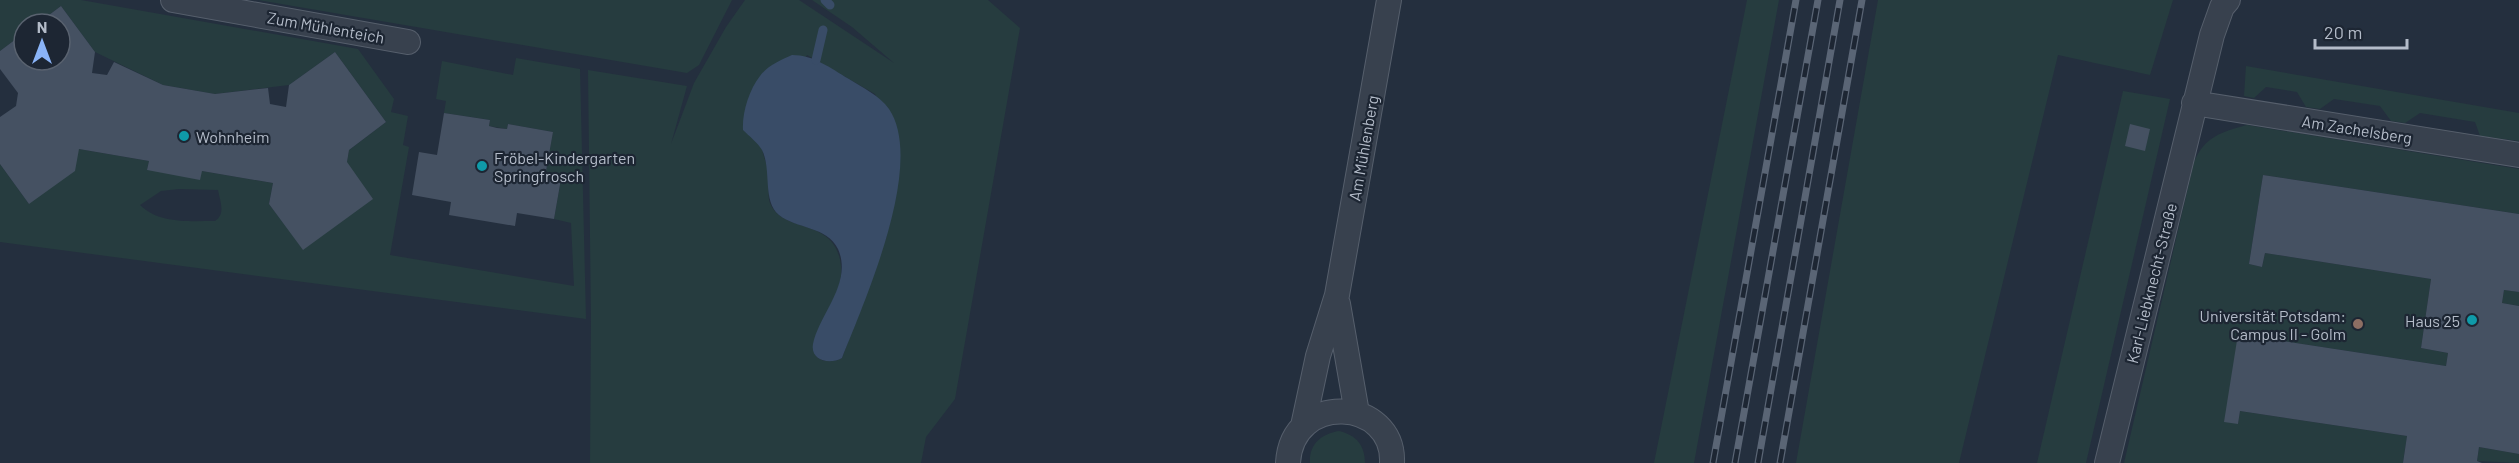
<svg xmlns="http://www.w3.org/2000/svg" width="2519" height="463" viewBox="0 0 2519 463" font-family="Barlow,sans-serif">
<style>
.green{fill:#263c3f;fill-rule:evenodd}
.water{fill:#394c67}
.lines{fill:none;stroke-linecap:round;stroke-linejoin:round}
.stream{stroke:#394c67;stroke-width:9}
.building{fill:#455162}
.minor-casing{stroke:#565f6c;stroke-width:26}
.minor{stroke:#38414e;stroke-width:24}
.rail-casing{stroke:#5a6575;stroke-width:7}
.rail{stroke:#1d2633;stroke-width:4.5;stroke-dasharray:14;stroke-linecap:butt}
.culture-dot{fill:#0f9aa8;stroke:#1d2633;stroke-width:2}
.education-dot{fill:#8d6e63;stroke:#1d2633;stroke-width:2}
.labels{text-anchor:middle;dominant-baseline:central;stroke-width:4.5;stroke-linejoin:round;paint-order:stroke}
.street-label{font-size:16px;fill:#b4bcc9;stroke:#1d2633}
.poi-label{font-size:16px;fill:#b4bcc9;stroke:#1d2633;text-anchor:start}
</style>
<rect width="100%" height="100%" fill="#242f3e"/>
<path class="green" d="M0,0H81L358,49L394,99L391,112L408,116L403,145L409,147L390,255L574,286L571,223L554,219L561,179L545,177L553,132L508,124L507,129L489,126L490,120L444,113L446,101L436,99L442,61L513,75L516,58L580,69L586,319L0,242V164L29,204L79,149L149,161L147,170L202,171L273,183L269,204L303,249L347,162L349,150L386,122L335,52L289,85L215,94L163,85L95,52L61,6L37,24H24V33L0,51ZM179,189L218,190C220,201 226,214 215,221C189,221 159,224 140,205L161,191Z
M258,0H732L699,65L687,73Z
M745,0H799L894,63L852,27L812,0H988L1020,28L955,399L926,437L921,463H590L591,320L588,70L687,86L671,144L694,83L726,27ZM807,55L875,94L900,145L886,238L842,358C830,365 810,361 814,344C819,318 844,294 841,266C836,216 783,235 770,203C767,196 770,184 769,176C768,167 764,158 762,149Z
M1747,0H1779L1694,463H1654Z
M1878,0H2173L2150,75L2058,55L1959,463H1796Z
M2246,66L2519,113V141L2480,136L2475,122L2420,113L2405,123L2391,121L2380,106L2334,99L2320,109L2306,107L2297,92L2266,87L2254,98L2244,96Z
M2123,91L2170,99L2086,463H2037Z
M2247,125L2519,169V214L2263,175L2249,264L2262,267L2265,253L2431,279L2421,348L2448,353L2446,366L2238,334V424L2240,411L2407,436L2403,463H2124L2194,162C2205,136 2222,132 2247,125Z
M2504,290L2519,292V306L2502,303Z
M1339,431C1356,435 1365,445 1365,463H1310C1309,444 1321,434 1339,431Z
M2479,447L2519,454V463L2477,461Z"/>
<path class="water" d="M792,55C814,55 830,68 849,79C863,88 879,95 889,109C926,164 864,302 842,358C830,365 810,361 813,344C819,314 853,283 838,249C827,226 796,229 779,215C762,201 772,170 762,150C758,143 749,136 743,130C742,113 749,90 760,76C767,66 781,60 792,55Z"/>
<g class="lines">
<path class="stream" d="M825,0L830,5
M816,60L823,30"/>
</g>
<path class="building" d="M61,6L95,52L92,73L107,75L114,62L163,85L215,94L268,88L270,104L286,107L289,85L335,52L386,122L349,150L347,162L373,199L303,250L269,204L273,183L202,171L200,180L147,170L149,161L79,149L75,171L29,204L0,164V117L16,106L18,93L0,69V51L24,33V60H60V24H37Z
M444,113L490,120L489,126L497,128L507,129L508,124L553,132L545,177L561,179L554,219L517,213L515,226L449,215L451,202L412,195L419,152L437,155Z
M2130,124L2150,129L2145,151L2125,146Z
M2263,175L2519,214V292L2504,290L2502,303L2519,306V454L2479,447L2477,461L2482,463H2403L2407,436L2240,411L2238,424L2224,422L2238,334L2446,366L2448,353L2421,348L2431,279L2265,253L2262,267L2249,264Z"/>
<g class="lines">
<g class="minor-casing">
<path id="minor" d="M173,0L408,42
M2194,103L2519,155
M1338,304L1357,413
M1303,426L1318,356L1337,295L1389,0
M1288,463C1292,391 1395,398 1392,463
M2107,463L2212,35L2222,7L2228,0"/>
</g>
<use href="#minor" class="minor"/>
<g class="rail-casing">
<path id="rail" d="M1713,463L1796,0
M1735,463L1818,0
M1758,463L1840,0
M1780,463L1862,0"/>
</g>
<use href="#rail" class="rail"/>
</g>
<g class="culture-dot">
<circle cx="184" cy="136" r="6"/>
<circle cx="482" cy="166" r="6"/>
<circle cx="2472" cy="320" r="6"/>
</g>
<circle class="education-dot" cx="2358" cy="324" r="6"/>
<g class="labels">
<g class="street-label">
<text transform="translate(326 27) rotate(10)">Zum Mühlenteich</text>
<text transform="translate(2357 129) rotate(9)">Am Zachelsberg</text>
<text transform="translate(1363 148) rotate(-80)">Am Mühlenberg</text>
<text transform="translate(2151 283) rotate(-76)">Karl-Liebknecht-Straße</text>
</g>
<g class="poi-label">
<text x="196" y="136">Wohnheim</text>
<text x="494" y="157">Fröbel-Kindergarten<tspan x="494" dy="18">Springfrosch</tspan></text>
<text x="2346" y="315" text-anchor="end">Universität Potsdam:<tspan x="2346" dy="18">Campus II - Golm</tspan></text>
<text x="2460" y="320" text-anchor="end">Haus 25</text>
</g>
</g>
<g transform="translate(42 42)"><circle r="28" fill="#1d2633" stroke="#59626f" stroke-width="1.5"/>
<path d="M0-4.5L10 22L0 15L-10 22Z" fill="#8ab4f8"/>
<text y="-9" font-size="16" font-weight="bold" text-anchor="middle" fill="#b4bcc9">N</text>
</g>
<path d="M2315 39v9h92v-9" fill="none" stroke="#b4bcc9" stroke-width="3"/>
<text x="2324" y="39" font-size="18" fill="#b4bcc9" stroke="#1d2633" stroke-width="4.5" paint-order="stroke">20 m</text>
</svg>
